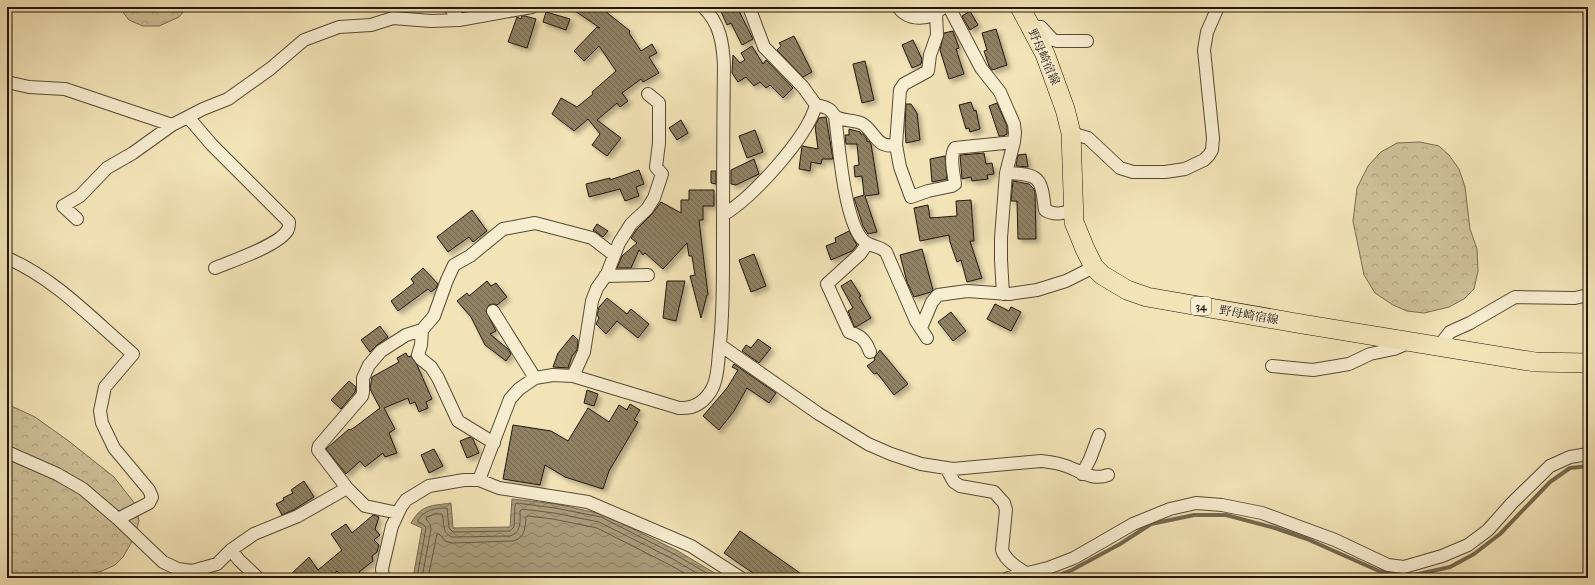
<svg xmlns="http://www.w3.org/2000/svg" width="1595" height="585" viewBox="0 0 1595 585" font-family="'IM FELL French Canon','Noto Serif JP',serif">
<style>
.forest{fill:url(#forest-crowns);stroke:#786c52}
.water{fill:url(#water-waves);stroke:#75684f}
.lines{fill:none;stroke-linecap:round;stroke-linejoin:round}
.shore{stroke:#675a44;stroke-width:1}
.stream{stroke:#75684f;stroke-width:4}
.building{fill:url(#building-back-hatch);stroke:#22160b;filter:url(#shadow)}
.street-casing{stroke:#564a36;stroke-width:14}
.primary-casing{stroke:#22160b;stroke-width:20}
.street{stroke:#f7edd0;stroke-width:12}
.primary{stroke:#f3e4b7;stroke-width:19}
.labels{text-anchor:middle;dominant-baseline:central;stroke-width:3.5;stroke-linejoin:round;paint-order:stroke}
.shield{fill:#f7edd0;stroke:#625646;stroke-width:1}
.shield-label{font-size:11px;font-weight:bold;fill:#22160b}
.street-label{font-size:12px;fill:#22160b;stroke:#f7edd0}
</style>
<defs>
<pattern id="forest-crowns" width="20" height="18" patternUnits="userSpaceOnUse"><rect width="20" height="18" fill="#cfc19a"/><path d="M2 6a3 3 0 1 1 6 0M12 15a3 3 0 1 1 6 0" fill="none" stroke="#b1a583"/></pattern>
<pattern id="water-waves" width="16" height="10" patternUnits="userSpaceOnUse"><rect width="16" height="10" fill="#ac9e7d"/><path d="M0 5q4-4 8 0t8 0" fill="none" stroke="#8c8065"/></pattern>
<pattern id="building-back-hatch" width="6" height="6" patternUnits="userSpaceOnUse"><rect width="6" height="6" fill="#8f8164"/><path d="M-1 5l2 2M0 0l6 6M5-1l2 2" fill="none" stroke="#746951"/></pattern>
<filter id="shadow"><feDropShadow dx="3.5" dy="3.5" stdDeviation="2" flood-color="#0004"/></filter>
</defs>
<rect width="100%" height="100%" fill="#f3e4b7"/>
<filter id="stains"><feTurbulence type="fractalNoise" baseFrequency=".005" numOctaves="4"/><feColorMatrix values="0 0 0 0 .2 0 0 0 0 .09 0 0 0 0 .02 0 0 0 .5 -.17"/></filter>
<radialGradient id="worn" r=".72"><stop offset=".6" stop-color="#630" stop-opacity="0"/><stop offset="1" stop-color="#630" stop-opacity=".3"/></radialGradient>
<path class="forest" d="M119,7H187L179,17L159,26H143L129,20Z
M1420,142L1439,146L1449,155L1459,169L1465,187L1470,229L1477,249L1478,271L1474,289L1464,299L1449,307L1424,313L1407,311L1393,305L1375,293L1364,275L1353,221L1357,188L1368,166L1381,152L1397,143Z
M7,404L35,417L70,442L114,477L136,505L139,521L134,538L123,557L115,565L102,571L74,578H14L7,577Z"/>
<path class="water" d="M512,499L556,504L602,514L678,551L723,578H413L422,528L411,523C422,504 431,506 451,503L453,528L510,527Z"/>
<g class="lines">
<path class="shore" d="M417,578L426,528L424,525L418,522V520C424,510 435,508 447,508L449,528L453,532L510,531L514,527L515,505L517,503L555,508L601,517L676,555L715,578
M422,578L431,529L430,524L426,519L427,517L434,514H442C445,523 441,533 452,537L510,536C522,532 520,521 520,511L522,509L554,513L599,522L673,559L705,578
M428,578L437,534H439L445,541L452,543L513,541C525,538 525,529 526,517L528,516L553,519L597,528L670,565L693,578"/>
<path class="stream" d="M1051,578L1072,570L1120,544L1151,524L1194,515H1226L1275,528L1307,539L1379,571L1414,575L1450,567L1474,554L1500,534L1550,482L1570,468L1588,466"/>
</g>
<path class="building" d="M569,7H600L630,31L629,33L641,51L652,44L657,53L649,57L659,73L643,82L641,79L622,93L628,101L620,107L617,103L597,120L621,138L607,156L592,145L600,134L588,119L574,131L552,114L561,98L577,107L593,94L592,92L616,71L599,46L584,61L574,51L597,27L600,28Z
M719,7H737L753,39L742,45L731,23L727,25Z
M970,11L978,25L970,30L962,16Z
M546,12L570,19L566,30L543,22Z
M522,16H525L536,19L527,48L508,42L517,17L521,19Z
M996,29L1007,65L992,70L989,66L984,51L987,50L982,33Z
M953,31L959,48L956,49L964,74L949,79L940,50L944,33Z
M794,36L812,72L803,77L777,50L781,46L779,43Z
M913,40L922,59L921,64L912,68L902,45Z
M752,46L763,64L766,60L793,88L783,98L770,85L766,88L760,82L754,86L746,77L738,82L732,73L733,55L740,63L745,60L741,53Z
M865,61L874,100L862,103L853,64Z
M971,102L974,111L976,110L980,129L970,132L969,128L966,129L959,105Z
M997,103L1007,126V134L1003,136H999L989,106Z
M906,104H911L917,113L920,140L906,143L905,126Z
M826,117L833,159H822L821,164L811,162L810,171L799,169L802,146L818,149L815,126L819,118Z
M681,120L688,133L677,140L669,128Z
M849,129L860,132L861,134H863L867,139V142L869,141L871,144L879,194L865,196L877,232L868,234L863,226L854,198L864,195L862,176L855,177L854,166L859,165L857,144H846L845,135H849Z
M755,130L763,152L747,158L739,136Z
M984,153L986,164L992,163L994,174L987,175L988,179L972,181L971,177L962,179L960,155Z
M1026,154L1028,167L1016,166L1018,155Z
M945,156L947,179L932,182L930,159Z
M754,159L759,174L736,185L731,184V170Z
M639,170L644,184L636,187L639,196L625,201L620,189L589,197L586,184L610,178V180Z
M711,171H716V184L711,183Z
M1013,181L1029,184L1033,188L1035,192L1036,239H1018L1017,201H1011Z
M689,190H714V206H703V220H699L708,295H707L701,318L690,276L695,275L692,256H689L687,243L663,269L645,253L643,255L639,250L631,268H617L622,256L637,243L631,238L637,229L652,214L661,202L681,213V200H689Z
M971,200L974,241H970L982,278L967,282L961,260L957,262L950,242L949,235L920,241L914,208L928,205L930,218L957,216L956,201Z
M472,210L487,231L473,242L469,237L448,252L437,237Z
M597,224L608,231L603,237L593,230Z
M849,231L857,245L852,251L831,260L826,246L836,242L835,238Z
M922,249L933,290L931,292L914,297L907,282L900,255Z
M754,254L766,286L751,292L739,260Z
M423,268L438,284L436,288L431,292L428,289L398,311L391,301L414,283L411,279Z
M851,280L861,296L859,297L871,318L856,327L854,326L848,311L853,308L841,286Z
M487,281L491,286L496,283L507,297L497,305L493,304L489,305L486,311L496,331L490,334L508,349L511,354L506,361L485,345L471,317L457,301L467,293L469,296Z
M667,281H685L676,321L663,318Z
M607,298L627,314L631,309L649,324L638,338L617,321L606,334L596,324L599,318L597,315L599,307Z
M995,304L1009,311L1011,307L1021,312L1011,331L987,319Z
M951,312L966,331L953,341L938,322Z
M380,326L388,337L377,345L370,352L361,340Z
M573,335L578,340L577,350L572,356L568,368L553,367L558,353Z
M758,339L771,348L759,363L742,351L746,345L751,348Z
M880,350L908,384L894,395L877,373L874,374L867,366L875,360L874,358Z
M406,353L408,357L411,356L417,365L432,399L426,402L428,408L419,412L415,402L410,404L408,398L384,408L395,429L389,433L397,453L385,457L383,453L365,467L360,461L346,474L326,449L349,429L350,430L355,427L380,408L370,389L372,377L399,362L397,358Z
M734,364L776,393L769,403L747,388L734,411L719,430L703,416L727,388L738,370L732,367Z
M349,381L356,387L355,392L341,409L331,400Z
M587,390L598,394L594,406L584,403Z
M630,404L640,410L634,420L638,422L609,471L603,489L565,477L545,465L540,485L503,479L513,425L551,431L568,441L588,408L609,422L619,405L627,410Z
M470,437L473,439L479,453L467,458L460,441Z
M434,449L443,466L429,473L421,455Z
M304,481L314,497L295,509L282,515L276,504L284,500L283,498L293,493L291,490Z
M373,515L379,517L375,529L380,535L374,540L379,545L377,552L372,556L373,561L359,572L364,578H344L337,571L329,578H287L309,557L318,570L342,550L331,534L346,524L352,533Z
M740,531L807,578H760L724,553Z"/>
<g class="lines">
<g class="street-casing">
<path id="street" d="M450,7L459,20
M898,7C908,21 929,21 941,9
M949,7L981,68L1000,92L1014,124L1015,133L1014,142L1006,173L1001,238V260L1003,294
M1030,26L1041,27L1053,40L1057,41H1087
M7,82L29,87L65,89L172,125L203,109L228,99L270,69L304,40L339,27L371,25L393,18L431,21L459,20L532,7
M816,105C820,106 827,107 830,110C832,112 834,115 836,117C844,121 853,120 861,123C875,130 875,149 896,145L900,90L904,84L928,71L930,55L937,35L936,14
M835,116C839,146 844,218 862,239C868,247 879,245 886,252L916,321L927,338
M188,117L212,145L289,222C289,225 289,229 287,231C277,246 232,261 215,268
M1071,133L1088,138L1120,168L1133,172H1165L1185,169L1204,160L1209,155L1212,150L1213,138L1204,50L1207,32L1218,7
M896,145L900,167L911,197L928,191L952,186L955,184C954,174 949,157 955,148L1014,142
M1006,173C1041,174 1041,178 1045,210C1055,216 1063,213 1074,210
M723,215C752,198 807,138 816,105L803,87L764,47L749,7
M77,219L63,206L80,196L107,168L133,153L172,125
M867,244L860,254L827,284L849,332C861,336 865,339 870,352
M7,258C56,279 93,320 133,354L105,387L100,411L102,423L114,448L149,490L152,497L149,503L118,519
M605,276L648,275
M493,311L535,378
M921,328L932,302L938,295L967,291L1009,294L1037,290L1066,281L1094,267
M422,330L421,345L418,355L421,359L431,367L438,378L458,421L494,443
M720,345L819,414L868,444L891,454L921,464L953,469L1041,461C1049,462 1058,463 1066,466C1080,471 1093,481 1108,475
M1439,346L1450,332L1470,323L1515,297L1575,298L1588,295
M1272,366L1313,370L1349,364L1370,354L1394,349L1408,343
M573,376L584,352L592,301L597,288L607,274L619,243L631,224L647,209L654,198L662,174L656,167L659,143V103L648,94
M7,452L57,474L83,489L118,519L163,562L178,569L192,571L217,564L231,550L254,534L298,516L347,488L318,450L319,446L362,396L363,392V378L369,365L381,351L406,335L422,330L434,316L447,280L454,265L470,256L503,229L535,223L592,238L614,255
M946,468L954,482L960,486L994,492L1004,503L1006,510L1002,550C1006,562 1021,570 1031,576
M1082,474L1090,459L1099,435
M479,480L510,399L519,389L535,378L553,375L573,376L679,408C695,409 706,401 713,387C718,376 718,363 719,352C723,322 723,293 723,263C723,198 723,132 724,66C723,43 720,23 703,7
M347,488L365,506L398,513
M231,550L239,560L258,578
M383,578L382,569L392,526L401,507L406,500L429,486L464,480H479L499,488L588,502L691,546L741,578
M1008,578L1048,568L1074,558L1133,524L1170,509L1196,503L1222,505L1262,513L1335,540L1388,565L1404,567L1442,556L1468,545L1488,530L1512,503L1550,466L1570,457L1588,454"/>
</g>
<g class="primary-casing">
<path id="primary" d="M1020,7L1045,54L1065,109L1071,133L1074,222L1085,249L1094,267L1102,275L1127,290L1147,297L1302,324L1535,362L1588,363"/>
</g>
<use href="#street" class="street"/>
<use href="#primary" class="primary"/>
</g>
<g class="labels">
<rect class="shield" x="1191" y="297" width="20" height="18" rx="3"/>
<g class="shield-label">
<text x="1201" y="306">34</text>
</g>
<g class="street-label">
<text transform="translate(1044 57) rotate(66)">野母崎宿線</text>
<text transform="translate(1249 315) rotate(10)">野母崎宿線</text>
</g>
</g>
<rect width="1595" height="585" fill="none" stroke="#f3e4b7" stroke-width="24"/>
<rect x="8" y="8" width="1579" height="569" fill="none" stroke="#22160b" stroke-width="2"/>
<rect x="12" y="12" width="1571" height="561" fill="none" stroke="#22160b"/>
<rect width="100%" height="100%" filter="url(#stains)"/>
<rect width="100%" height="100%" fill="url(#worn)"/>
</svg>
